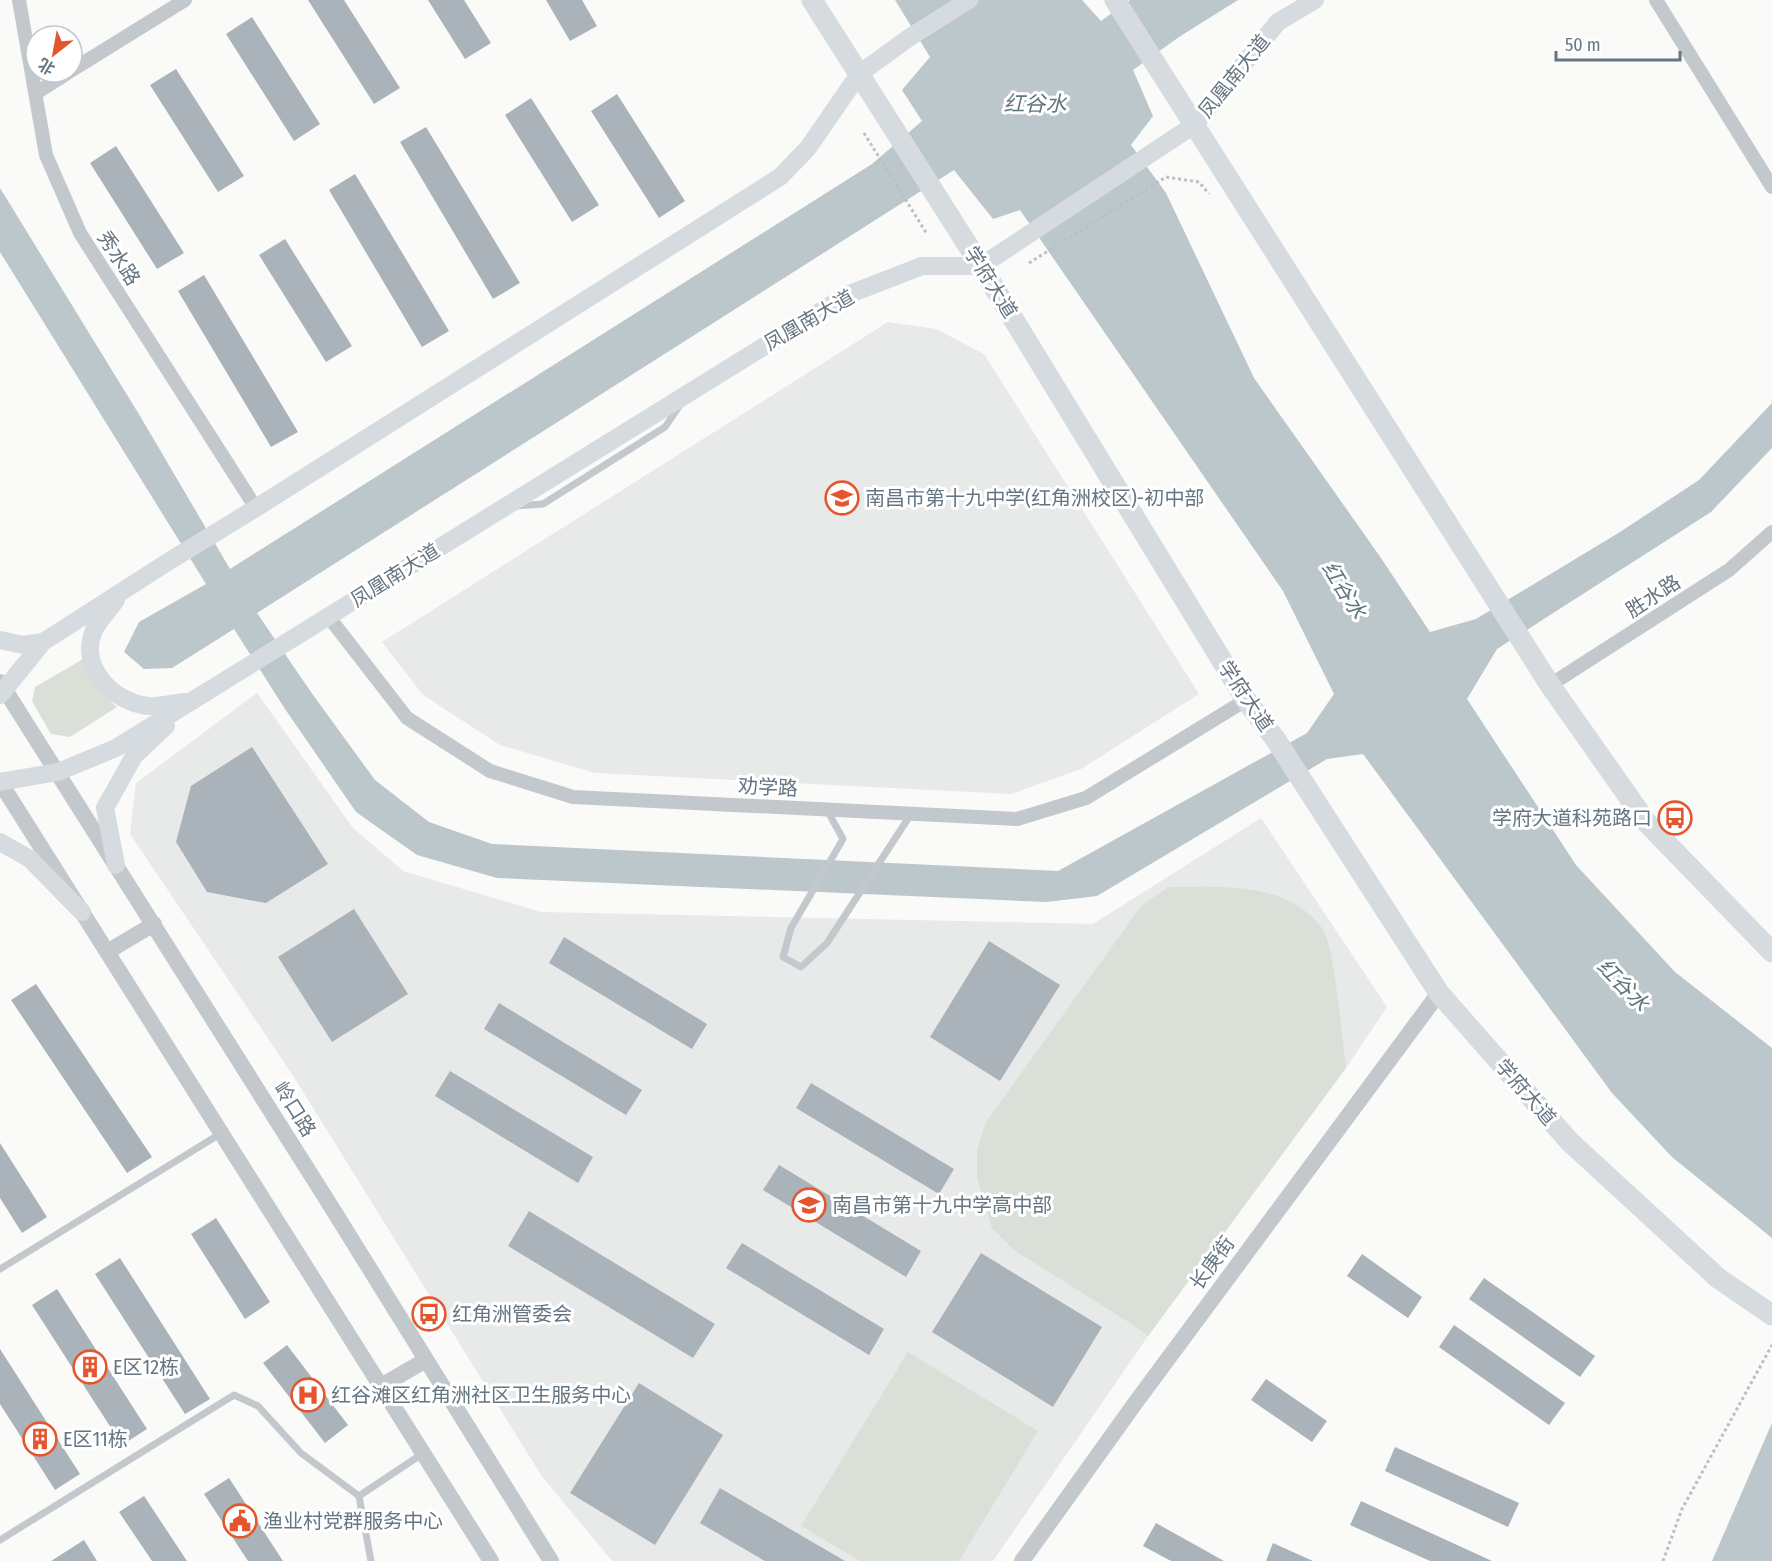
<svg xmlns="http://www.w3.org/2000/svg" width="1772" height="1561" viewBox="0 0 1772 1561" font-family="'Fira Sans Condensed','Noto Sans SC',sans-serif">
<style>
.built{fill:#e8e9e9}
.green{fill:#dadfd7}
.water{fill:#bbc7cb;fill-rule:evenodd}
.building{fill:#aab3b9}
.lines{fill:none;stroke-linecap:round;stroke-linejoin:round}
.path{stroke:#bbbfc2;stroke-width:3;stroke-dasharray:3 3;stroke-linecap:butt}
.service{stroke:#c3c8cc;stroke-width:7}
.minor{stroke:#c3c8cc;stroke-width:14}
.tertiary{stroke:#c3c8cc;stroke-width:16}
.secondary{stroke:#d6dbdf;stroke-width:18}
.primary{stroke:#d6dbdf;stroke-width:21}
.labels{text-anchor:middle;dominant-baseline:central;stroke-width:6;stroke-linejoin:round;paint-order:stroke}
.street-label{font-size:20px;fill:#657683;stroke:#fff}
.poi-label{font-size:20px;fill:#657683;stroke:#fff;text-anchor:start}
.water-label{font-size:21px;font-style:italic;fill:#60757c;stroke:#fff}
</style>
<rect width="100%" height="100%" fill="#fafaf8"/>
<path class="built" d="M888,322L936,329L984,354L1199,694L1081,769L1011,794L595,773L500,745L423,695L382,642Z
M257,693L353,828L403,871L541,912L1093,924L1261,818L1387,1007L1346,1068L1148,1336L993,1561H612L541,1475L292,1074L130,834L136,783Z"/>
<path class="green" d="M83,659C89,680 101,692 117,707L70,737L51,734L32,701L35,687Z
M1169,887C1222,887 1286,881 1322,928C1335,945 1342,1042 1346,1068L1148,1336L1130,1323L1014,1250L992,1228L977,1177V1150L986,1122L1142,905Z
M908,1352L1038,1431L959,1561H860L801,1526Z"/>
<path class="water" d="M895,0H1082L1101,21L1130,0H1238L1179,37L1133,70L1153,116L1131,145L1166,193L1254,378L1381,558L1430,632L1476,619L1620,532L1699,480L1772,403V448L1711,512L1497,649L1467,699L1576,865L1675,972L1772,1048V1238L1672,1157L1612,1093L1363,754L1327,759L1097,896L1047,902L497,878L417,855L356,812L285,709L234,629L172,668L144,669L124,652L139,622L206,584L0,252V188L140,416L230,569L872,164L922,121L902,90L930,57ZM954,170L993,219L1020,210L1283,591L1334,694L1307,733L1058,871L492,844L429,822L375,780L313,695L257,613Z
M1772,1423V1561H1712Z"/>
<path class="building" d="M308,0H344L400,88L374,104Z
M428,0H464L491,43L465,59Z
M546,0H582L597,26L570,41Z
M252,17L320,124L294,141L226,34Z
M176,69L244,176L218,192L150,85Z
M617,94L685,201L659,218L591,111Z
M531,98L599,205L572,222L505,115Z
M426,127L520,283L493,299L400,142Z
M116,146L184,253L157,269L90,163Z
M355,174L449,331L422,347L329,190Z
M285,239L352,346L326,362L259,255Z
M204,275L298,432L271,447L178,291Z
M252,747L328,864L266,903L207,892L176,842L191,786Z
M354,909L408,994L332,1042L278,957Z
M564,937L707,1024L692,1049L549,963Z
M989,941L1060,985L1000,1081L930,1037Z
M36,984L152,1157L127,1173L11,1000Z
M499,1003L642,1090L626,1115L484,1029Z
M450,1071L593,1157L578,1183L435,1096Z
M811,1083L954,1169L939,1194L796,1108Z
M0,1143L47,1217L22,1233L0,1198Z
M779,1165L921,1251L906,1277L763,1190Z
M529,1211L715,1324L693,1358L508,1246Z
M216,1218L270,1302L245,1319L191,1234Z
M742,1243L884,1329L869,1355L726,1268Z
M981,1253L1102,1327L1053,1407L932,1332Z
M1362,1254L1422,1297L1408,1318L1347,1276Z
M120,1258L210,1399L185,1414L95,1274Z
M1484,1278L1595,1356L1580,1377L1469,1299Z
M57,1289L147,1429L122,1445L32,1305Z
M1454,1325L1565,1403L1549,1425L1439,1347Z
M287,1345L348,1425L325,1443L263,1363Z
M0,1349L80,1474L55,1490L0,1404Z
M1266,1379L1327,1421L1312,1442L1251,1400Z
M639,1383L723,1435L655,1545L570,1493Z
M1395,1447L1519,1503L1508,1527L1385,1471Z
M229,1478L283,1561H248L204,1494Z
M720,1488L845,1561H765L700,1523Z
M144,1496L187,1561H152L119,1512Z
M1361,1501L1492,1561H1430L1350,1525Z
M1156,1523L1224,1561H1171L1143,1546Z
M84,1540L97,1561H51Z
M1273,1543L1313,1561H1266Z"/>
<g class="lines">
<path class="path" d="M864,133L927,234
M1029,263L1166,177L1199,182L1209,194
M1663,1561L1682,1509L1772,1345"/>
<path class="service" d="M515,506L543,504L665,427L680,405
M827,810L843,839L791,928L783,957L801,967L827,943L911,814
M0,1269L220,1134
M359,1496L422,1454
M0,1540L234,1395L258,1406L301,1453L359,1496L371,1561"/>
<path class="minor" d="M19,0L46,155L80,233L256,508
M1656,0L1772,187
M72,70L185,0
M36,93L69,72
M328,616L407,718L490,771L573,797L1017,819L1086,798L1246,700
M1550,685L1729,570L1772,532"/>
<path class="tertiary" d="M0,682L332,1208L551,1561
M0,782L491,1561
M107,952L154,924
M381,1386L426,1360
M1022,1561L1136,1402L1439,993"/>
<path class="secondary" d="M116,600C109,610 99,620 94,630C78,667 113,702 148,706C159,707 173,703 185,702
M0,640L23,645L43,642
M0,695L43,642L171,560L256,508L780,177L808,148L859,74L910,37L969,0
M0,782L58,772L116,748L847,295L922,266H981L1194,125L1278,22L1315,0
M0,842L30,859L82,912
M116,865L105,808L134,756L166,726"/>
<path class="primary" d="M812,0L981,266L1246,700L1276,740L1439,993L1570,1142L1718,1278L1772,1315
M1115,0L1550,685L1647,823L1772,952"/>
</g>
<defs>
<g id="school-ring" transform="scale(1.725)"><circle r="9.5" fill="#fff" stroke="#e4572e" stroke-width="1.5"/><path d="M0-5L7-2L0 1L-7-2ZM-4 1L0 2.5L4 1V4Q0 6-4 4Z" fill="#e4572e"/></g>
<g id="bus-ring" transform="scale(1.725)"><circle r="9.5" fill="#fff" stroke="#e4572e" stroke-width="1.5"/><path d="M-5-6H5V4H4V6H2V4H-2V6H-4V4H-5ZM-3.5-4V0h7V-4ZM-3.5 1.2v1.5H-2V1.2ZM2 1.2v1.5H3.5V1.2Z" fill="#e4572e"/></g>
<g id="building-ring" transform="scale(1.725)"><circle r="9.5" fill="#fff" stroke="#e4572e" stroke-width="1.5"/><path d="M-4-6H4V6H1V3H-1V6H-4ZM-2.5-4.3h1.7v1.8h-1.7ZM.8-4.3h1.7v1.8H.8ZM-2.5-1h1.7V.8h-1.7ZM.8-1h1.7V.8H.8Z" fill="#e4572e"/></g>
<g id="hospital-ring" transform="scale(1.725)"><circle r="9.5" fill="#fff" stroke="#e4572e" stroke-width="1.5"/><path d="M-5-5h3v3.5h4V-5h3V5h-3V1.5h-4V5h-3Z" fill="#e4572e"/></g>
<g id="civic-ring" transform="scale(1.725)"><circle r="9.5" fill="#fff" stroke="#e4572e" stroke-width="1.5"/><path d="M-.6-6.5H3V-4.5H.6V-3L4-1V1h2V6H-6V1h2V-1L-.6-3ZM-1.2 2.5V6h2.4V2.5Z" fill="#e4572e"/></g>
</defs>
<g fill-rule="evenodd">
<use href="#school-ring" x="842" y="498"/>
<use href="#bus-ring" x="1675" y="818"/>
<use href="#school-ring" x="809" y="1205"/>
<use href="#bus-ring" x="429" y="1314"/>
<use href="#building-ring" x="90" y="1367"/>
<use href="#hospital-ring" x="308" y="1395"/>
<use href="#building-ring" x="40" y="1439"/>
<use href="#civic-ring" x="240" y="1521"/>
</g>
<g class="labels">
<g class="street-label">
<text transform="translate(1234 76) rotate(-51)">凤凰南大道</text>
<text transform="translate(119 258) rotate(57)">秀水路</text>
<text transform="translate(991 282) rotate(58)">学府大道</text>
<text transform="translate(809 320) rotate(-30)">凤凰南大道</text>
<text transform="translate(395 575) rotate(-32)">凤凰南大道</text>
<text transform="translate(1653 596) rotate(-33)">胜水路</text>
<text transform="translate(1246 696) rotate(56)">学府大道</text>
<text transform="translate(768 787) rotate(3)">劝学路</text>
<text transform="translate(1526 1092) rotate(49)">学府大道</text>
<text transform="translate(295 1109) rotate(58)">岭口路</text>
<text transform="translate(1212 1263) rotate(-54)">长庚街</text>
</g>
<g class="poi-label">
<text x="865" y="498">南昌市第十九中学(红角洲校区)-初中部</text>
<text x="1652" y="818" text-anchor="end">学府大道科苑路口</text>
<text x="832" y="1205">南昌市第十九中学高中部</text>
<text x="452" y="1314">红角洲管委会</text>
<text x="113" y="1367">E区12栋</text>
<text x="331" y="1395">红谷滩区红角洲社区卫生服务中心</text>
<text x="63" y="1439">E区11栋</text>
<text x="263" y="1521">渔业村党群服务中心</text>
</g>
<g class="water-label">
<text x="1035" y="104">红谷水</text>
<text transform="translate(1344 590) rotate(58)">红谷水</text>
<text transform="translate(1623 985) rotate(46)">红谷水</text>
</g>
</g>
<g transform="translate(54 54) rotate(211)"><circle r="28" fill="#ffffff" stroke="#c1c8cd" stroke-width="1.5"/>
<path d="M0-4.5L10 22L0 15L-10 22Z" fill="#e4572e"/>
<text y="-9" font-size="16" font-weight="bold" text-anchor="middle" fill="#657683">北</text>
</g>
<path d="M1556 51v9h124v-9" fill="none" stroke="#657683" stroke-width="3"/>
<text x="1565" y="51" font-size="18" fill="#657683" stroke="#ffffff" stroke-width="4.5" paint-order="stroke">50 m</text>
</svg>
